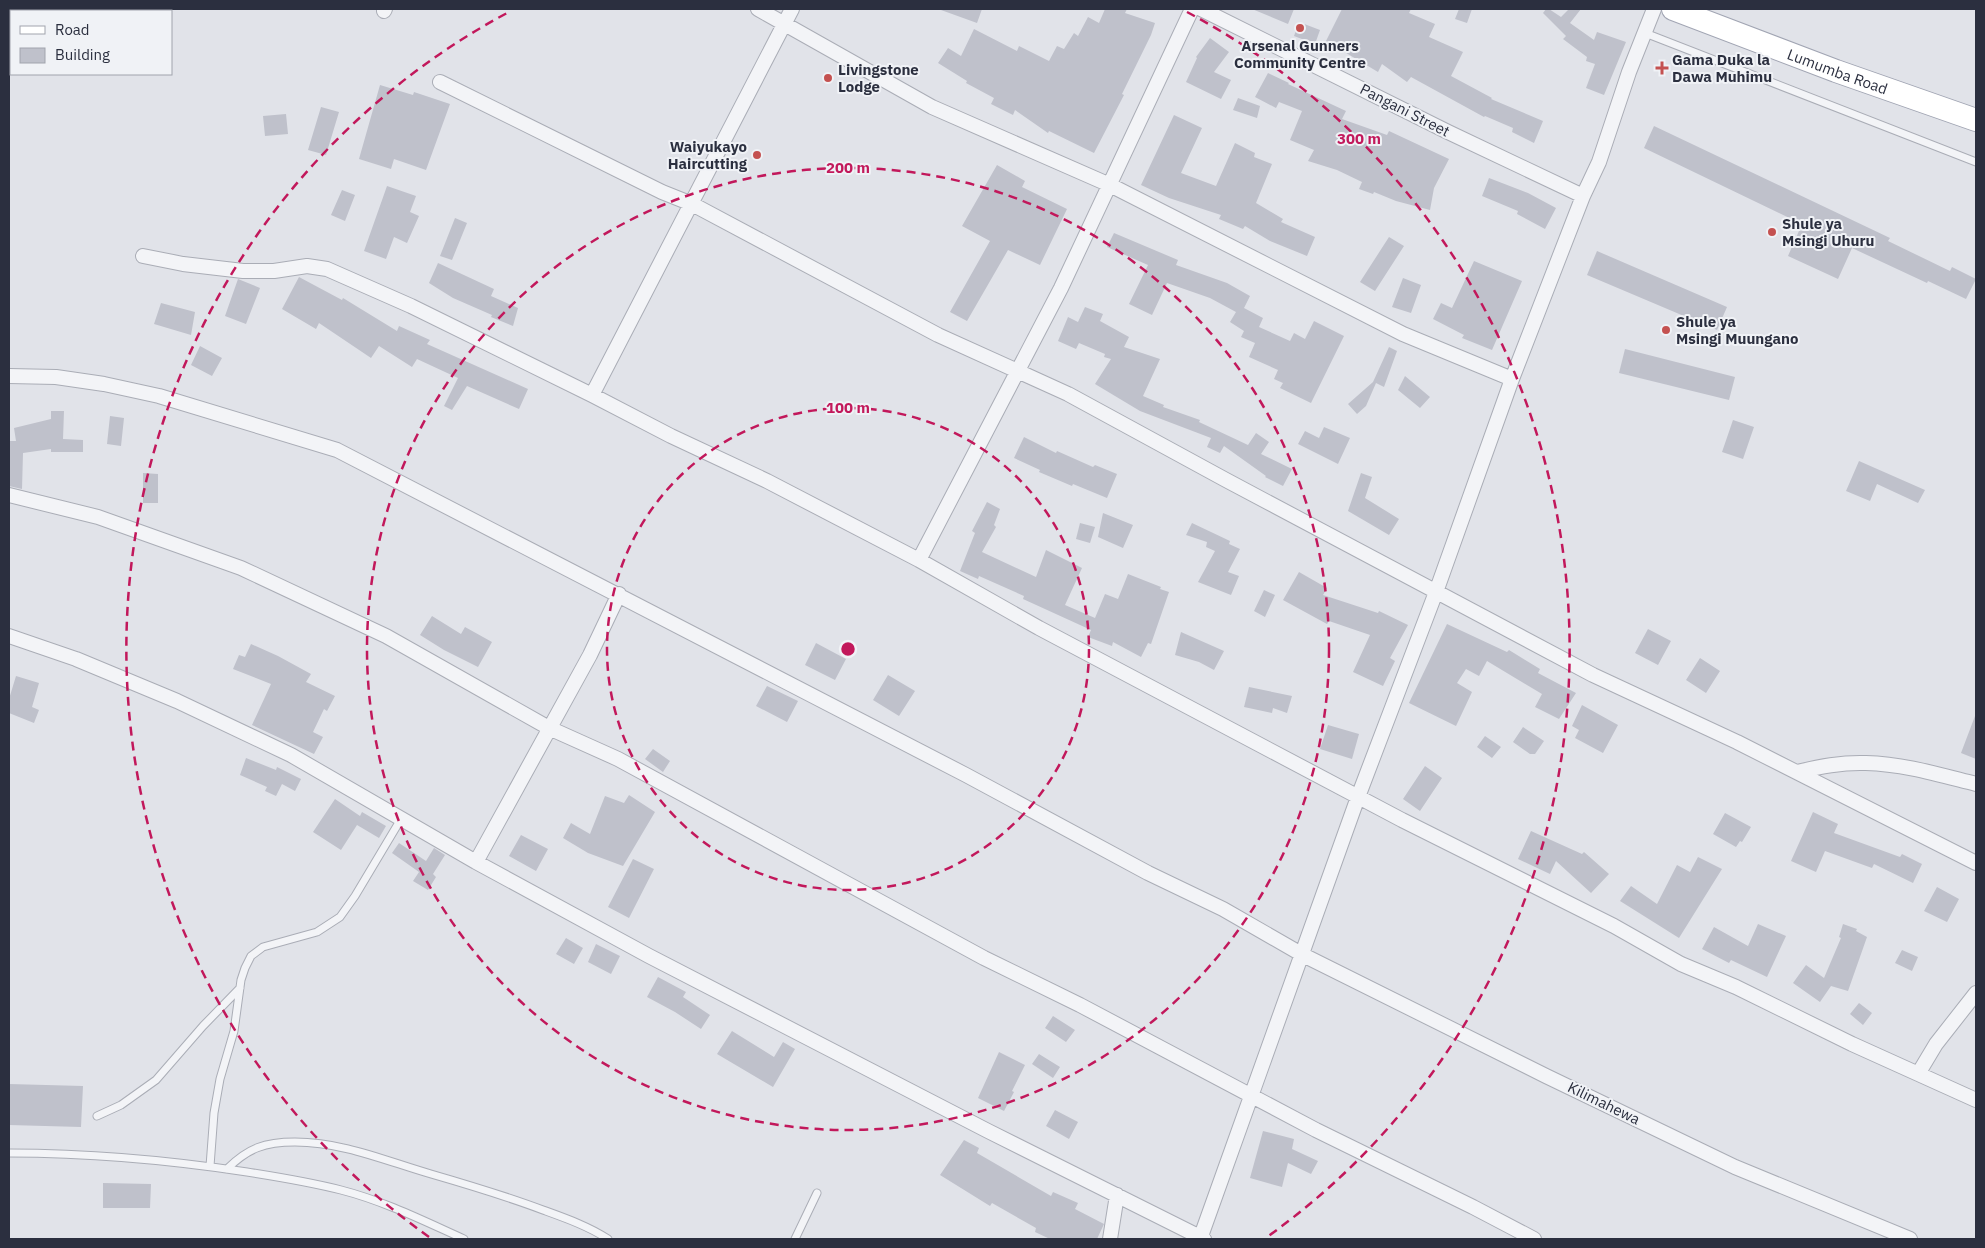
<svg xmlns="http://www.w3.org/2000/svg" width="1985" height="1248" viewBox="0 0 1985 1248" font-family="'IBM Plex Sans',sans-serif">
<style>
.building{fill:#bfc1cb}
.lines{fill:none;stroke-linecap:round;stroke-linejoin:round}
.service-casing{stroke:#aaadb6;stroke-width:9}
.minor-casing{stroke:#aaadb6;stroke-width:16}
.primary-casing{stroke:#a1a5b3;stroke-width:24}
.service{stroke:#f3f4f7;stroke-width:7}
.minor{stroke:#f3f4f7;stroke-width:14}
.primary{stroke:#fff;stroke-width:22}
.ring{fill:none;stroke:#c2185b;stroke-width:2.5;stroke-dasharray:9 6}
.poi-dot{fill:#c45150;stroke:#f0f2f6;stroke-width:2}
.labels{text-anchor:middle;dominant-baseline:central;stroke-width:4;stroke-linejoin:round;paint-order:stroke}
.poi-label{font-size:15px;font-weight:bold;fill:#2b2f3f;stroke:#f0f2f6;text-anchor:start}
.street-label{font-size:15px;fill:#2b2f3f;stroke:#f0f2f6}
.centre{fill:#c2185b;stroke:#f0f2f6;stroke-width:2.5}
.ring-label{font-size:15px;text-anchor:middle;font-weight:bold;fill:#c2185b;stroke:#f0f2f6;stroke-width:4;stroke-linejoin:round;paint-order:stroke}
</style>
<rect width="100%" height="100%" fill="#e1e3e9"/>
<path class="building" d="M941,9H982L977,23L941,10Z
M1105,9H1127L1125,13L1155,23L1151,35L1122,94L1124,95L1094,153L1049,131L1048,133L1015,110L1013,115L991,104L994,98L966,83L967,81L938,63L948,48L961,56L974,29L1017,51L1019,46L1049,61L1057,46L1064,49L1074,33L1078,36L1088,17L1099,23Z
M1252,9H1294L1288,24Z
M1342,9H1411L1409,13L1435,24L1429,37L1463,52L1451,76L1492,98L1491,99L1543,121L1534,143L1512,132L1513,128L1485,116L1484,117L1411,77L1407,82L1382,64L1378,72L1326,41Z
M1459,9H1472L1467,23L1455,19Z
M1546,9H1549L1561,17L1569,9H1581L1570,23L1594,40L1597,32L1626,42L1604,95L1586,88L1595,64L1586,61L1587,57L1563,39L1566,36L1543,13Z
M1299,22L1320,30L1315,44L1294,36Z
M1210,38L1229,52L1214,72L1231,80L1221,99L1186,82L1197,58L1196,57Z
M1268,73L1289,83L1288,84L1346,111L1342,119L1387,135L1389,131L1449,159L1434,188L1430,210L1396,201L1374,192L1373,194L1359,189L1362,182L1337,170L1308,161L1314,150L1290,140L1302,111L1279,102L1276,108L1255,97Z
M380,85L413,95L414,92L450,104L426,170L394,159L391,169L359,159Z
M1238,98L1260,106L1257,118L1233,110Z
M321,107L339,112L326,155L308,150Z
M286,114L288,134L265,136L263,116Z
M1174,115L1202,128L1181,173L1216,186L1235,143L1255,153L1254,157L1272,164L1256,203L1283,219L1281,222L1315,237L1307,256L1270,241L1245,226L1243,229L1219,219L1221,215L1169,198L1141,185Z
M1654,126L1890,238L1888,241L1950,271L1952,267L1976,279L1966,299L1928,281L1927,283L1852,248L1838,279L1788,256L1802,224L1644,148Z
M997,165L1025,181L1022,187L1067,209L1040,265L1008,250L967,321L950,312L990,241L962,226Z
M1489,178L1528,193L1556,208L1545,229L1517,214L1518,211L1482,196Z
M387,186L416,196L410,212L419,216L407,243L394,237L386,259L364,251Z
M342,190L355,195L345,221L331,215Z
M455,218L467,223L452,260L440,256Z
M1114,233L1178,260L1176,265L1227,283L1250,296L1244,308L1263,318L1259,327L1290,341L1294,333L1305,339L1314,321L1344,336L1311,403L1280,388L1283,383L1274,379L1278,370L1249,357L1255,343L1241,337L1244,331L1230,322L1236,312L1210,298L1167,283L1152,315L1129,304L1148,265L1107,247Z
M1389,237L1404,246L1375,291L1360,282Z
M1597,251L1727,307L1717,330L1587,275Z
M1474,261L1522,281L1492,350L1462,338L1464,335L1433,319L1441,303L1452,308Z
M438,263L494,289L491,296L518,308L513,326L491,317L492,315L453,298L429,283Z
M299,277L342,300L343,298L397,331L399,326L430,340L427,344L528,389L519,409L467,386L452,410L444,406L458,378L417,359L412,367L379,346L371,358L319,323L316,329L282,309Z
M1403,278L1421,285L1411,313L1392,307Z
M238,279L260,288L246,324L225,316Z
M161,303L195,312L191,335L154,324Z
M1085,307L1103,314L1100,321L1129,337L1124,347L1160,359L1143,396L1164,405L1163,407L1200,420L1199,422L1248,445L1256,433L1269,442L1261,454L1292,469L1283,486L1265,477L1266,476L1224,446L1220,453L1207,447L1211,438L1140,411L1095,384L1111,359L1104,357L1105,354L1079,343L1076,349L1058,341L1068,317L1078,322Z
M200,346L222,358L212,376L191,365Z
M1389,347L1397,351L1384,387L1376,383L1366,406L1357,414L1348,404L1373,382Z
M1625,349L1735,377L1729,400L1619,373Z
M1405,376L1430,397L1420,408L1398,390Z
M51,411H64L63,439L83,440V452H51V449L23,453L22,489L9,486V441H16L14,428L51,419Z
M110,416L124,418L121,446L107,444Z
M1733,420L1754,427L1743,459L1722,452Z
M1324,427L1350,438L1338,464L1298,444L1305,431L1319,438Z
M1024,437L1056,453L1057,451L1093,467L1095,465L1117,474L1107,498L1073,484L1072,486L1039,472L1040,470L1014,458Z
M1859,461L1925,490L1918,503L1877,484L1870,501L1846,491Z
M143,473L158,474V503H143Z
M1361,473L1372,477L1365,498L1399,519L1389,535L1348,511Z
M987,502L1000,509L994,525L996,527L982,552L1036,577L1046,550L1082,568L1065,605L1095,618L1105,594L1118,599L1128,574L1161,587L1160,589L1169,592L1151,644L1148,643L1141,657L1113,642L1112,646L1088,637L1091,630L1023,599L1024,596L979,576L978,579L960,571L975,533L972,531Z
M1103,513L1133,525L1123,548L1098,537Z
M1080,523L1095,527L1090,543L1076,539Z
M1192,523L1230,541L1229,544L1240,549L1228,572L1239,576L1231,595L1198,582L1215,551L1206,547L1207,542L1186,535Z
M1299,572L1327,588L1323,595L1378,613L1379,611L1408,625L1390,658L1395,661L1383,686L1353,672L1370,635L1329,621L1327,624L1283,600Z
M1264,590L1275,595L1265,617L1254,611Z
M432,616L461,634L465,627L492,642L478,667L444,650L420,635Z
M1447,624L1507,652L1509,650L1540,669L1538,673L1576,693L1559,719L1535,707L1542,694L1487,661L1479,676L1466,669L1457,683L1472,692L1456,726L1409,703Z
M1648,629L1671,641L1658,665L1635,653Z
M1181,632L1224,651L1214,670L1199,662L1175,655Z
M816,643L846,659L835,680L805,665Z
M251,644L278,656L311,674L306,682L335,696L327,711L324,709L313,732L323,737L314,754L252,725L271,684L233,669L239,655L245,657Z
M1700,658L1720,671L1706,693L1686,680Z
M888,675L915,691L899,716L873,700Z
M16,676L39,683L32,707L39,710L34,723L9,713V699Z
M767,686L798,701L787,722L756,706Z
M1249,687L1292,696L1287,713L1273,708L1272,713L1244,707Z
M1582,705L1618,725L1603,753L1575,738L1579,730L1572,726Z
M1975,716H1976V759L1961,753Z
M1328,725L1359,734L1352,759L1320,749Z
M1523,727L1544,741L1535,754H1530L1513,742Z
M1485,736L1501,747L1492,758L1477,747Z
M653,749L670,761L663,772L645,759Z
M246,758L276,770L277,767L301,779L295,791L282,784L276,796L265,791L267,787L240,775Z
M1425,766L1442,778L1420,811L1403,799Z
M629,795L655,812L623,866L588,853L563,838L571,823L590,834L605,796L624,803Z
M335,799L360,816L362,812L386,826L379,838L357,825L341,850L313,832Z
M1813,812L1838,824L1834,833L1900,857L1902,854L1922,864L1913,883L1874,864L1872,868L1825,851L1816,872L1791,861Z
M1725,813L1751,827L1742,842L1740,841L1736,847L1713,834Z
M1531,831L1582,854L1584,852L1609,874L1591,893L1556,861L1550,874L1518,859Z
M521,835L548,849L536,871L509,856Z
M399,843L426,861L434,848L445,855L433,874L436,877L428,890L413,881L419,872L392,853Z
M1698,857L1722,869L1679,938L1620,901L1631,886L1657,904L1677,865L1690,872Z
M633,859L654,869L629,918L608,907Z
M1937,887L1959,899L1947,922L1924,911Z
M1758,924L1786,936L1767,977L1731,960L1729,963L1702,949L1714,927L1748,946Z
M1843,924L1857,929L1856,931L1867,937L1848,991L1831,986L1820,1002L1793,983L1806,965L1824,978L1841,938L1839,937Z
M566,938L583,948L574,964L556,954Z
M596,944L620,956L611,974L588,962Z
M1902,950L1918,957L1912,971L1895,963Z
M658,977L686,992L683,997L710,1015L701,1029L675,1012L647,997Z
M1859,1003L1872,1013L1863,1025L1850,1014Z
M1053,1016L1075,1030L1066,1042L1045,1028Z
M732,1031L774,1057L783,1042L795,1049L773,1087L717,1054Z
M999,1052L1025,1065L1012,1091L1014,1092L1004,1111L978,1098Z
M1039,1054L1060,1067L1053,1078L1032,1064Z
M9,1084L83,1086L81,1127L9,1125Z
M1055,1110L1078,1122L1069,1139L1046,1126Z
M1263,1131L1294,1139L1292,1149L1318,1161L1311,1174L1288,1163L1282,1187L1250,1178Z
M964,1140L979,1148L977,1153L1051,1196L1053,1192L1078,1203L1075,1209L1104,1224L1097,1239H1050L1035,1232L1036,1228L992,1203L990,1206L940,1175Z
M103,1183L151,1184L150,1208H103Z"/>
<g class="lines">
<g class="service-casing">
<path id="service" d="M1645,33L1976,162
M97,1116L121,1105L156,1080L203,1026L240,988
M9,1153C89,1153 168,1160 247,1172C279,1177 310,1182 341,1190C384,1201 424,1221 464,1239
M210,1166L214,1113L220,1079L234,1031L241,980L245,968L251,956L263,947L317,932L340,917L355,896L401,819
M227,1169C248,1148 265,1142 295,1142C343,1142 386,1161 431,1174C469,1185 506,1196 543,1210C565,1218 588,1226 608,1239
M795,1239L817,1193"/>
</g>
<g class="minor-casing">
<path id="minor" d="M758,9L932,107L1110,185L1403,334L1512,379
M1201,9L1448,132L1583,196
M384,11L385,9
M440,82L662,192L692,204L938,335L1068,394L1226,480L1593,675L1737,742L1976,863
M143,256L183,264L243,271H274L307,266L327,269L411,306L592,395L671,436L767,481L919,560L1039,628L1402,820L1614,926L1681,964L1736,987L1852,1044L1976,1100
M9,376L56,377L104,384L159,396L337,450L966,775L1148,873L1223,909L1303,955L1546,1076L1735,1167L1910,1239
M592,395L792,9
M9,495L98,517L241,568L386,636L549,728L618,759L984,958L1080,1005L1316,1130L1473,1207L1534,1239
M919,560L1061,288L1192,9
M9,636L76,659L177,701L291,755L476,862L649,956L988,1131L1204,1239
M1797,772C1819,767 1842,762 1866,763C1904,764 1940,775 1976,784
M476,862L590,655L619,594
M1918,1074L1936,1044L1976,993
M1110,1239L1117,1195
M1200,1239L1358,797L1436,592L1512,379L1583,196L1599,162L1629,72L1654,9"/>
</g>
<g class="primary-casing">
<g id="primary">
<path id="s1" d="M1673,9L1836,71L1976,120"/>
</g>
</g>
<use href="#service" class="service"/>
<use href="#minor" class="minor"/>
<use href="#primary" class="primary"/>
</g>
<g class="ring">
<circle cx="848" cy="649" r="241"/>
<circle cx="848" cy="649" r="481"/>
<path d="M429 1237A722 722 0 0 1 509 12M1187 12A722 722 0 0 1 1267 1237"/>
</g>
<g class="poi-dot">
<circle cx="1300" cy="28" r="5"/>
<path d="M1659.5 60.5h5v5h5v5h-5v5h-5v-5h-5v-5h5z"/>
<circle cx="828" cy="78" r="5"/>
<circle cx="757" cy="155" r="5"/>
<circle cx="1772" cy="232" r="5"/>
<circle cx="1666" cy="330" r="5"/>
</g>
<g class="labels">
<g class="poi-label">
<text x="1300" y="45" text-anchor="middle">Arsenal Gunners<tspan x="1300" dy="17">Community Centre</tspan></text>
<text x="1672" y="59">Gama Duka la<tspan x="1672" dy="17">Dawa Muhimu</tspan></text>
<text x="838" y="69">Livingstone<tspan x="838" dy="17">Lodge</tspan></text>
<text x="747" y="146" text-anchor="end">Waiyukayo<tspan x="747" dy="17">Haircutting</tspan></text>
<text x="1782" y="223">Shule ya<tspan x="1782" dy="17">Msingi Uhuru</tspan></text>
<text x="1676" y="321">Shule ya<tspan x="1676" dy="17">Msingi Muungano</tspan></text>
</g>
<g class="street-label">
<text stroke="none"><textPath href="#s1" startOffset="176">Lumumba Road</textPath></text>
<text transform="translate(1405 110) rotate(27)">Pangani Street</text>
<text transform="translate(1604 1103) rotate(26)">Kilimahewa</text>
</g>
</g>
<circle cx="848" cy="649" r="8" class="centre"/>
<g class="ring-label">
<text x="1359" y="144">300 m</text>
<text x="848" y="173">200 m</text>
<text x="848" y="413">100 m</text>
</g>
<rect width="1985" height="1248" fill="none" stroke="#2b2f3f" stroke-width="20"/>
<rect x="10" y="10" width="162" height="65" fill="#f0f2f6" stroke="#a1a4ad"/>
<rect x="20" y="26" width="25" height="8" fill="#ffffff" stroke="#a1a4ad"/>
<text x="55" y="35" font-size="15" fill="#2b2f3f">Road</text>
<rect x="20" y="48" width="25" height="15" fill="#bfc1cb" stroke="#a1a4ad"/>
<text x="55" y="60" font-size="15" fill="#2b2f3f">Building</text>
</svg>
